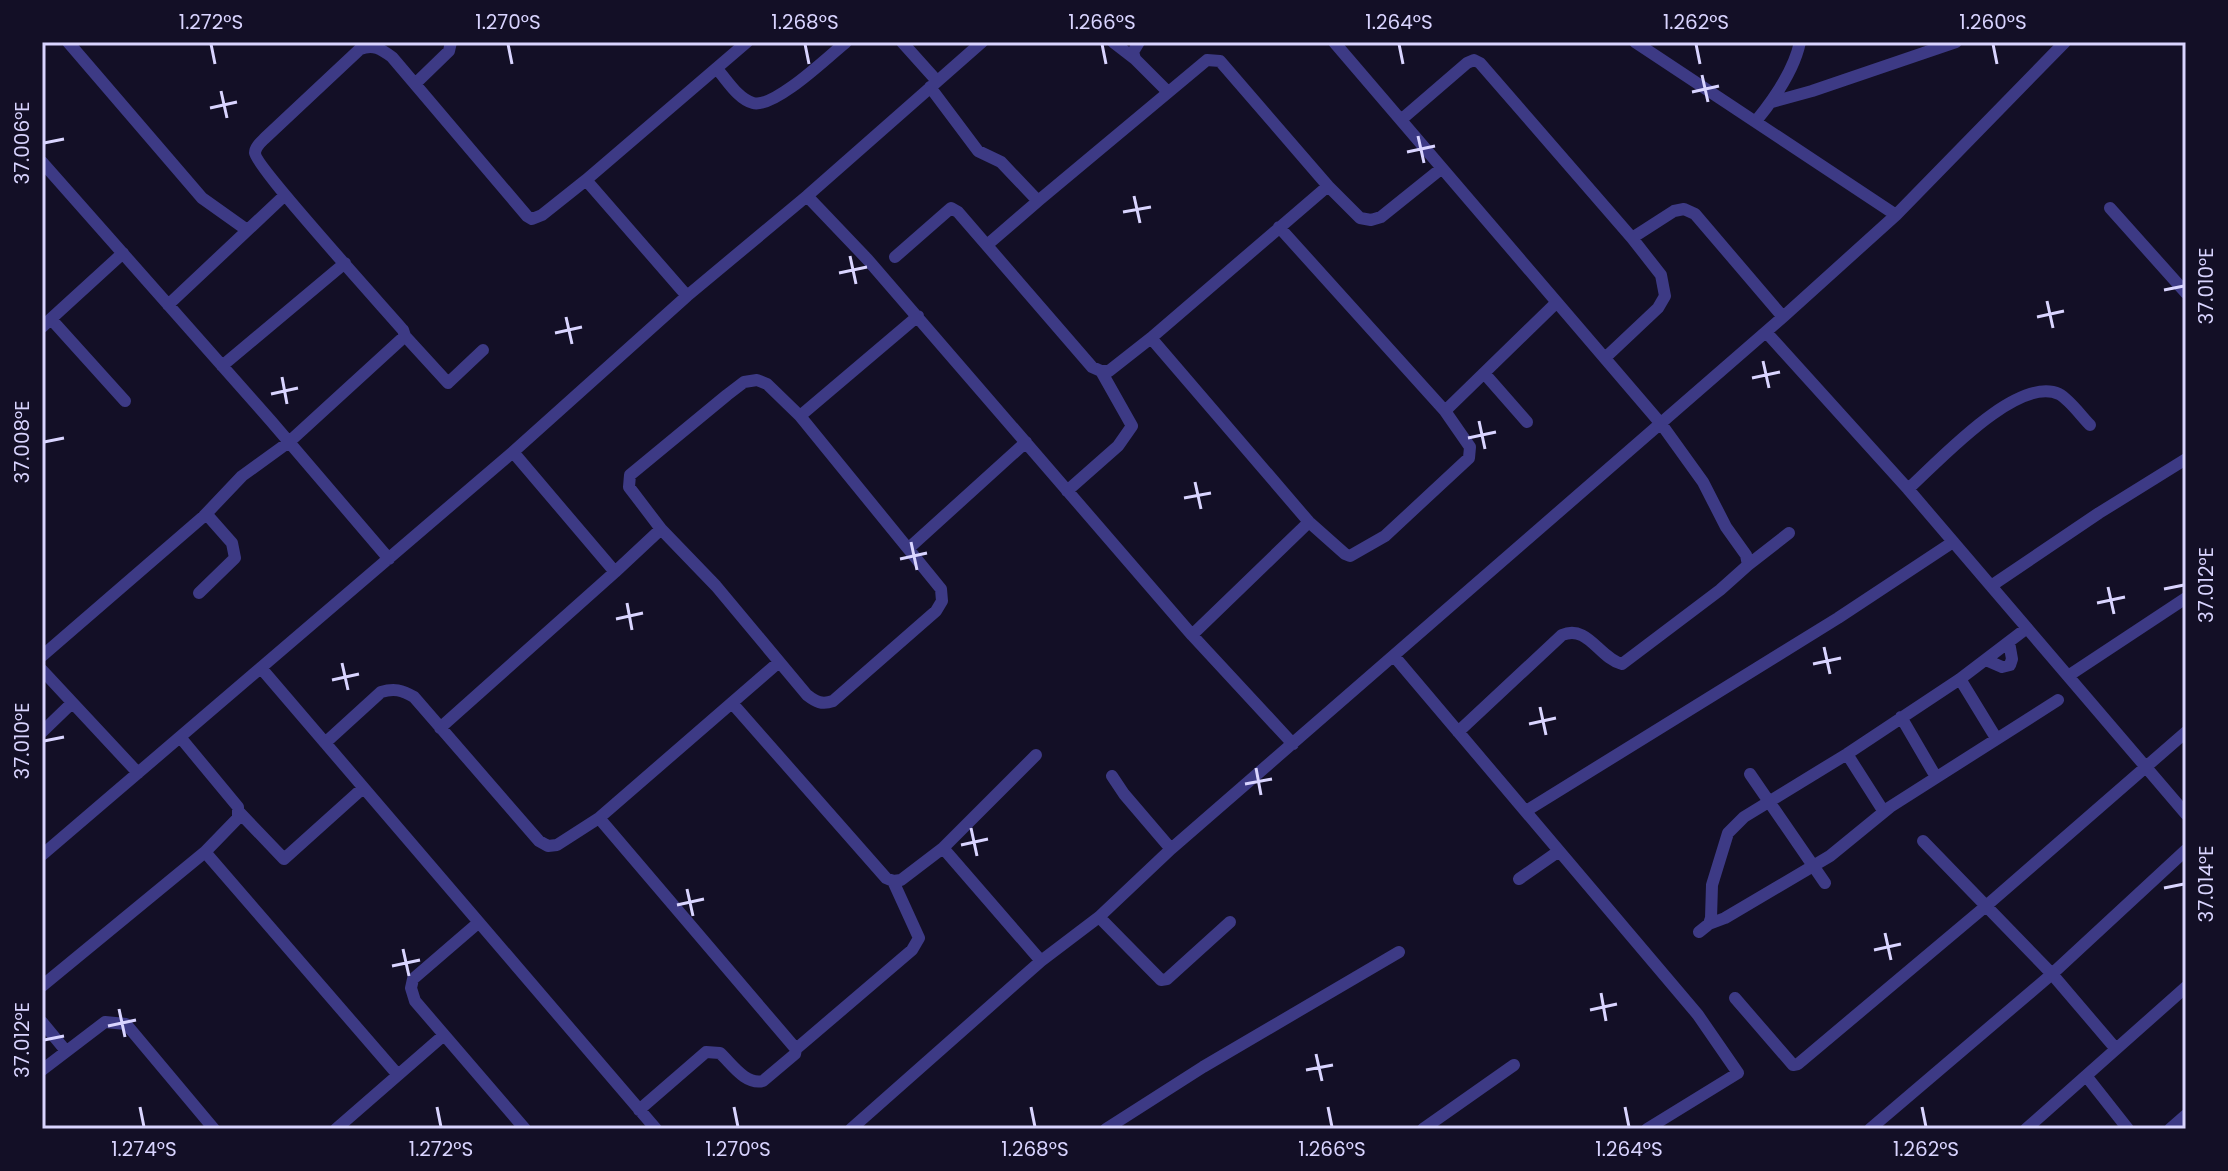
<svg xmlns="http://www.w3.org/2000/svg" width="2228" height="1171" viewBox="0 0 2228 1171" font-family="Poppins,sans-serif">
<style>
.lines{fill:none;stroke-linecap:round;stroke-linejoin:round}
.minor{stroke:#3d3a85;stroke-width:12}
.ticks{fill:none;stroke:#d9d4ff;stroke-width:3}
.neatline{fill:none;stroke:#d9d4ff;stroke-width:3}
.ticks-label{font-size:20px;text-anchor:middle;fill:#d9d4ff}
</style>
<rect width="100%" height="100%" fill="#130f26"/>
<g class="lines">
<path class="minor" d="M68,42L202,198L247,230
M902,42L937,81
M1113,42L1135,59
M1139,42L1133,52L1135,59L1167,91
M1334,42L1662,425L1703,482L1726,527L1746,555L1748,565L1720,590L1622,664C1599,658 1588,624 1562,635L1458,732
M1635,42L1896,215
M717,69C727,80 738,99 753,103C774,109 829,56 846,42
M415,84L449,51L451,42
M930,87L978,151L1001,162L1038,201L1207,60L1220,61L1328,186L1360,218L1371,220L1381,217L1442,168
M1772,102L1812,91L1956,42
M1402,119L1467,63L1474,60L1480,63L1632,238L1674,211L1684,209L1695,214L1783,317
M1756,121C1774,99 1794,71 1800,42
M42,162L271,421L389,559
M807,196L868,260L1192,635L1293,744
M2110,208L2186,293
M1279,227L1445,411L1556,303
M987,245L1038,201
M895,257L951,208L958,212L1092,367L1101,371H1109L1151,338L1328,186
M687,296L586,180L747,42
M168,305L285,195
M51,319L125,401
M42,327L123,253
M1766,332L1908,489L2186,814
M405,336L448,383L483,350
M1151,338L1309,522L1345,554L1350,556L1385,536L1469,458L1470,447L1445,411
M1606,357L1658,308L1665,296L1661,275L1632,238
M222,366L345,263
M1484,373L1527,422
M757,380L767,384L800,416L941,589L942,601L936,611L833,701C822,705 816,702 807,695L716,586L661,529L629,487L630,475L727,395L744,382Z
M800,416L918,316
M513,452L615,572L661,529
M1908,489C1938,462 2017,375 2059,394C2070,400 2081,416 2090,425
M1067,491L1118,446L1132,426L1101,371
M204,516L242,476L289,442L405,336L403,330C385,309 255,166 255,153C255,147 261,142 265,138L360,49C374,44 381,49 392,57L527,216L532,219L542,215L586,180
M909,548L1026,442
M1748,565L1789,533
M1991,586L2099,513L2186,459
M1192,635L1309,522
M42,656L204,516L209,517L232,543L235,558L199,593
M1394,656L1698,1015L1738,1073L1647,1129
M1986,660L2002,667L2010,665L2012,659L2009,642
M261,668L656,1129
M42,670L138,773
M2068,676L2186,598
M1960,679L1996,738
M732,703L886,878L893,881L901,880L943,848
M1901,717L1936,777
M440,728L615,572
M42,732L72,703
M325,743L381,692C394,688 402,690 414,697L539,841L548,846L557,845L599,818L779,662
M1847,754L1884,812
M1036,755L943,848L1041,961
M1750,774L1825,883
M1112,776L1124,794L1171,849
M1526,811L1838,618L1953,542
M240,813L284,859L363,788
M599,818L796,1049L795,1054L763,1081C745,1085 732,1064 720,1053L706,1052L639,1110
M1923,841L2052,974L2116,1049
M205,852L398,1075
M42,855L513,452L687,296L807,196L982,42
M1519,879L1559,851
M1099,917L1161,980L1167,979L1230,922
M478,923L413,979L411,988L415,1001L525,1129
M1709,924L1725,918L1830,856L1890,807L2058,700
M1699,932L1709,924L1711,918L1712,885L1728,833L1744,817L1847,754L1960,679L2027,628
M42,986L205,852L238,818V807L180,737
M1735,998L1793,1065L1798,1064L1986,906L2186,732
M42,1022L66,1051
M796,1049L912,950L919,938L893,881
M42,1070L105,1022L126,1024L214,1129
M2087,1077L2128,1129
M336,1129L444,1035
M851,1129L1041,961L1099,917L1171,849L1783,317L1896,215L2065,42
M1106,1129L1203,1067L1399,952
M1423,1129L1514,1065
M1870,1129L2052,974L2186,850
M2026,1129L2186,987
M2170,1129L2186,1115"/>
</g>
<path class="ticks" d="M211,44L215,64M508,44L512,64M805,44L809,64M1102,44L1106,64M1399,44L1403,64M1696,44L1700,64M1993,44L1997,64M1702,75L1708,102M221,91L227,118M1692,92L1719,86M210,108L237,102M1418,136L1424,163M44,143L64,139M1407,152L1435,146M1134,196L1140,223M1123,212L1151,207M850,256L856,284M839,273L867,267M2164,290L2184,286M2047,301L2053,328M566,317L572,344M2037,317L2064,311M555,333L582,327M1763,361L1769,388M282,377L287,404M1752,378L1780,372M271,394L298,388M1479,421L1485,449M1468,438L1496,432M44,442L64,438M1195,482L1201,509M1184,498L1211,493M911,542L917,570M900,559L927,553M2108,587L2114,614M2164,589L2184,585M627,603L632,630M2097,603L2125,597M616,619L643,613M1824,647L1830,674M342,663L348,690M1813,664L1841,658M332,680L359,674M1540,707L1546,735M1529,724L1556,718M44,741L64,737M1256,768L1261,795M1245,784L1272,779M971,828L977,856M961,845L988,839M2164,888L2184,884M687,889L693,916M677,905L704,899M1885,933L1891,960M403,949L409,976M1874,950L1901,944M392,966L420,960M1601,993L1606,1021M119,1009L125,1037M1590,1010L1617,1004M108,1026L136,1020M44,1040L64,1036M1316,1054L1322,1081M1306,1070L1333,1065M140,1107L144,1127M437,1107L441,1127M734,1107L738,1127M1031,1107L1035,1127M1328,1107L1332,1127M1625,1107L1629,1127M1922,1107L1926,1127"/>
<rect width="2228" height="1171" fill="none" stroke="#130f26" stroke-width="88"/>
<rect x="44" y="44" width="2140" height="1083" class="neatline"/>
<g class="ticks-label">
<text x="211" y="29">1.272°S</text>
<text x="508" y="29">1.270°S</text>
<text x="805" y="29">1.268°S</text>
<text x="1102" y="29">1.266°S</text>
<text x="1399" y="29">1.264°S</text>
<text x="1696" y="29">1.262°S</text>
<text x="1993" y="29">1.260°S</text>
<text transform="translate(22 143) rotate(-90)" y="7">37.006°E</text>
<text transform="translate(2206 286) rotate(-90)" y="7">37.010°E</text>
<text transform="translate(22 442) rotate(-90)" y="7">37.008°E</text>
<text transform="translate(2206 585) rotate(-90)" y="7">37.012°E</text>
<text transform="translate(22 741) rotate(-90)" y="7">37.010°E</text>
<text transform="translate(2206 884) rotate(-90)" y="7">37.014°E</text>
<text transform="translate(22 1040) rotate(-90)" y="7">37.012°E</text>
<text x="144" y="1156">1.274°S</text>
<text x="441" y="1156">1.272°S</text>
<text x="738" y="1156">1.270°S</text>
<text x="1035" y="1156">1.268°S</text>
<text x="1332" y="1156">1.266°S</text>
<text x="1629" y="1156">1.264°S</text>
<text x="1926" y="1156">1.262°S</text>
</g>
</svg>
